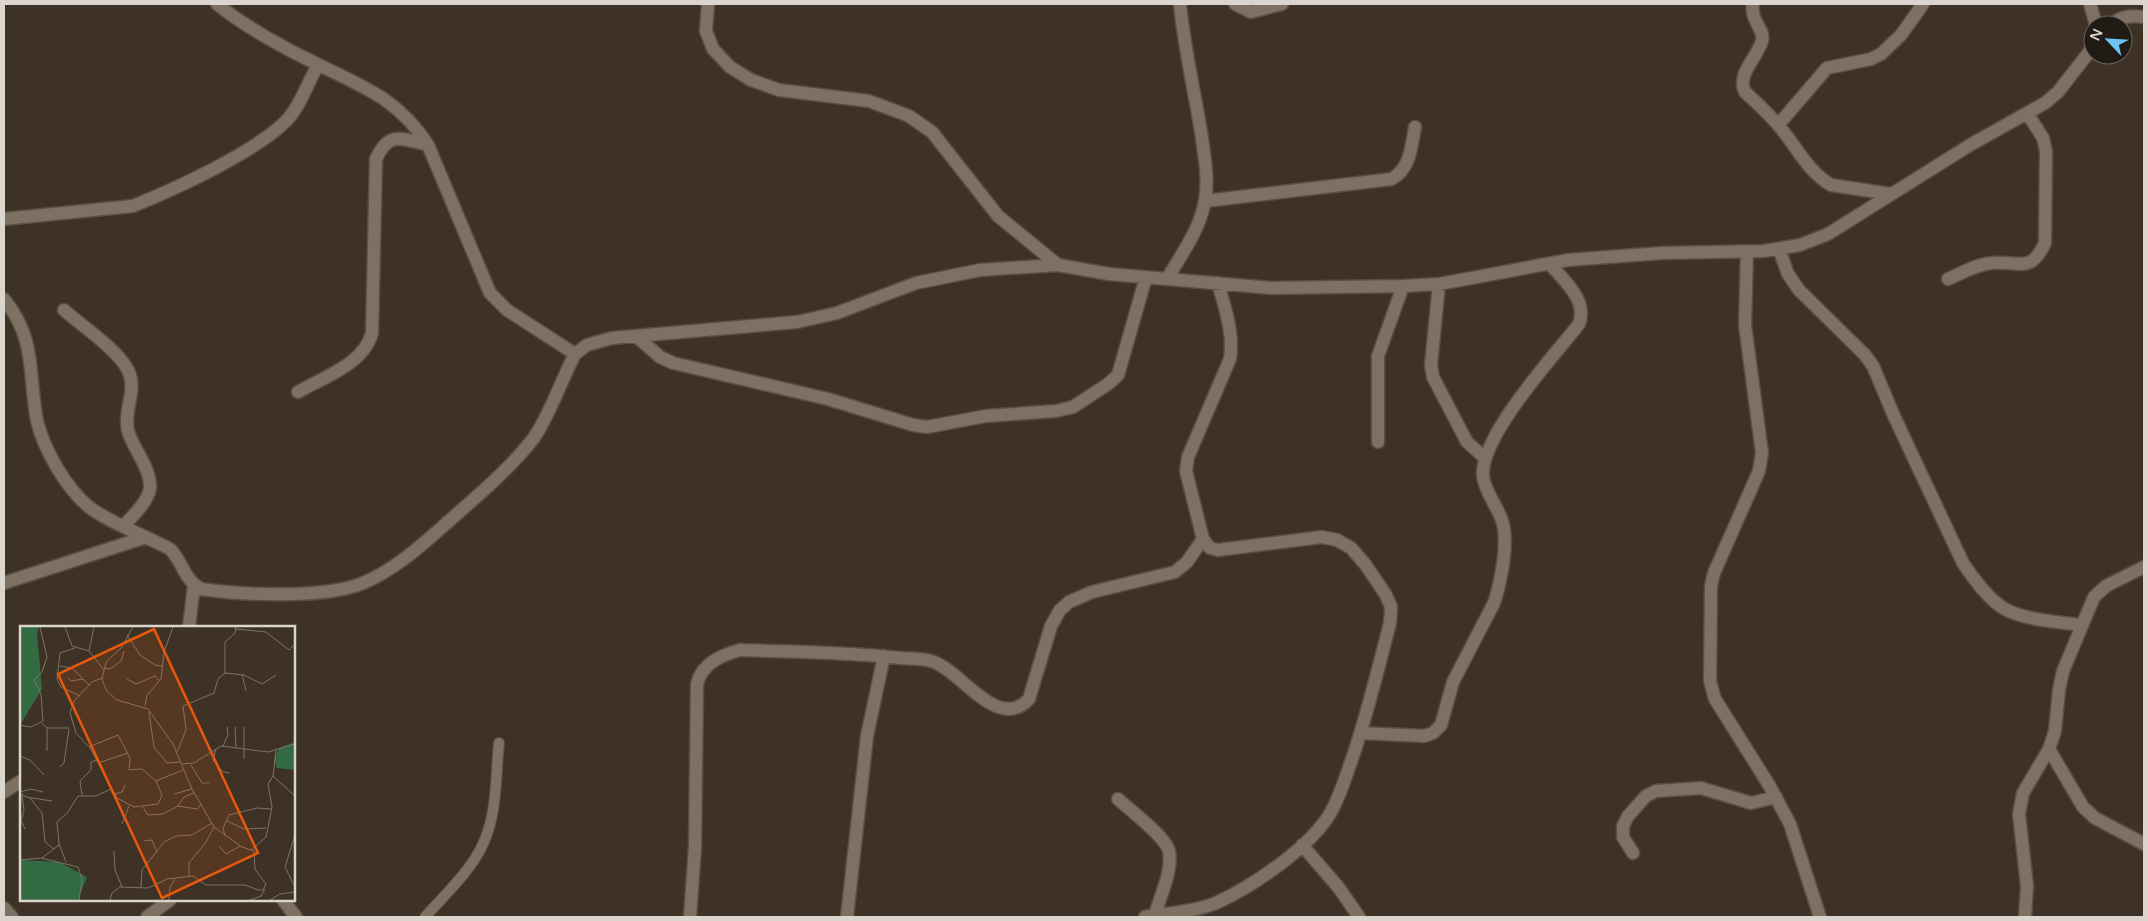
<svg xmlns="http://www.w3.org/2000/svg" width="2148" height="921" viewBox="0 0 2148 921" font-family="'Varela Round',sans-serif">
<style>
.lines{fill:none;stroke-linecap:round;stroke-linejoin:round}
.service-casing{stroke:#584e43;stroke-width:12}
.minor-casing{stroke:#584e43;stroke-width:15}
.service{stroke:#7e7163;stroke-width:10}
.minor{stroke:#7e7163;stroke-width:12}
.inset-road{fill:none;stroke:#7d7368;stroke-width:1}
.view{fill:#e8590c;fill-opacity:0.15;stroke:#e8590c;stroke-width:2.5}
.inset-edge{fill:none;stroke:#dcd5cd;stroke-width:2.5}
</style>
<rect width="100%" height="100%" fill="#3d3225"/>
<g class="lines">
<g class="service-casing">
<path id="service" d="M425,917C448,891 478,865 488,831C497,804 496,771 499,743"/>
</g>
<g class="minor-casing">
<path id="minor" d="M217,4C244,26 287,50 319,65C366,88 399,100 428,145L490,293L507,310L575,354
M708,4L706,31L713,49L730,67L751,80L779,90L869,101L909,116L932,132L998,216L1058,265
M1235,4L1251,12L1282,4
M1753,4C1750,21 1765,29 1762,41C1757,58 1736,75 1745,92C1757,103 1769,114 1779,126C1796,146 1808,172 1831,185L1891,194
M2090,4L2096,25
M2111,25C2121,16 2131,15 2144,17
M1778,125L1827,68L1871,59L1881,54L1901,35L1923,4
M1205,201L1392,179C1411,167 1411,148 1415,127
M4,219L133,206C175,189 254,153 286,121C300,107 308,82 318,65
M1779,249L1788,274L1799,290L1865,355L1873,366L1894,416L1963,563C1972,577 1990,601 2005,609C2024,620 2059,622 2081,625
M1747,252L1745,325L1762,453L1759,471L1714,573L1711,586L1710,681L1715,699L1769,785L1790,824L1820,917
M1167,279C1181,255 1201,228 1205,200C1209,177 1204,154 1201,132C1194,89 1184,47 1180,4
M1948,279C1962,273 1977,264 1992,263C2019,260 2030,275 2045,243L2046,151L2043,138L2027,113
M1439,284L1431,365L1433,377L1467,442L1485,458
M4,299C37,340 28,374 37,421C44,450 66,488 89,507C108,522 148,537 170,549C183,562 184,580 201,589C242,595 325,599 363,583C399,568 428,539 457,514C483,491 511,467 533,439C548,419 562,379 575,354L587,345L612,338L797,322L837,313L916,283L980,270L1058,265L1109,274L1272,288L1403,286L1439,284L1568,260L1662,253L1764,251L1800,245L1828,234L1970,145L2045,103L2058,92L2093,47
M64,310C82,326 117,349 128,370C138,390 123,410 128,431C133,449 151,468 150,488C148,502 133,515 124,526
M636,336L660,357L673,363L828,399L913,425L927,427L986,416L1056,411L1073,407L1108,384L1118,375L1146,277
M298,392C324,377 364,364 372,333L376,159C389,130 402,139 428,145
M1378,442V356L1403,286
M4,583L146,537
M189,627L194,585
M1361,733L1424,736L1433,733L1441,725L1453,682L1494,603C1501,581 1510,539 1501,518C1496,505 1484,489 1483,476C1480,436 1554,356 1579,324C1588,300 1564,281 1550,264
M2049,749L2083,807L2095,818L2144,844
M4,792L21,781
M1118,799C1130,810 1166,837 1169,851C1173,871 1160,896 1155,915
M1302,845L1339,888L1359,917
M1633,853L1623,837V826L1628,816L1646,796L1656,791L1701,788L1751,803L1776,797
M283,900L296,917
M4,908L12,917
M147,917L170,900
M690,917L695,847L697,684C702,663 722,655 740,650C794,652 847,652 900,658C911,659 925,658 934,662C963,673 998,732 1029,699L1051,626L1060,610L1069,602L1092,592L1175,572L1187,562L1203,539
M847,917L867,736L884,656
M1145,917C1168,913 1194,912 1216,903C1253,886 1311,847 1331,812C1340,796 1345,779 1351,762C1367,716 1378,669 1390,623L1391,607L1386,595L1365,564L1351,548L1337,540L1322,537L1218,550L1210,548L1203,539L1186,471L1188,457L1230,359C1234,333 1225,308 1218,283
M2025,917L2027,886L2019,814L2023,793L2049,749L2055,731L2059,690L2063,671L2094,597L2106,586L2144,567"/>
</g>
<use href="#service" class="service"/>
<use href="#minor" class="minor"/>
</g>
<g transform="translate(20 626)">
<rect width="275" height="275" fill="#3d3225"/>
<path d="M0,1H19L17,7L22,63L0,99ZM275,116V144L257,142L254,134L259,122ZM0,234L39,236L67,251L58,274H0Z" fill="#326b41"/>
<path class="inset-road" d="M45,1L52,20L69,25M74,1L69,25L84,44M216,3L246,6L269,24L275,18M107,9L120,29L135,39L142,40M55,22L40,27L37,53L41,61L60,70M40,40L52,42L69,59M85,42L90,43L101,35L104,25M205,47L224,49L242,58L256,49M222,48L226,65M48,52L51,55L63,53M82,52L72,56L54,75L50,87L56,107L70,122L97,172L114,181L138,178L142,169L136,155L163,144M107,53L116,58L135,50L139,54M125,80L127,69L141,53L144,26L153,1M129,86L134,121L147,137L160,136M22,97L27,102V125M0,99L11,101L23,95L21,68L14,54L22,46L27,31L20,1M215,101L216,121M27,102H49M203,120L208,109L207,101M69,121L98,109L110,132L109,144L122,143L136,155M196,123L193,134L203,146L210,147M157,126L166,104L163,80L194,67L198,53L205,47V16L215,7L216,1M0,130L10,134L24,149M224,133V101M78,137L108,127M161,138L174,137L201,120L248,126L275,118M171,139L182,157H189M40,141L44,137L49,103M253,150L275,170M0,166L11,163L23,166M0,167L6,171L32,175M94,168L102,166L105,159M154,168L172,163M2,169L4,185L1,195L5,203M62,169L60,155L71,144V136L77,134M10,172L22,187L25,216L34,223M158,180L164,171L174,167M123,181L128,189L143,188L158,180L177,183L181,178M207,195L224,203L246,202M102,198L109,180M275,209L265,241L275,261M205,210L203,202L209,189L237,182L251,183M124,215L132,214L137,227M199,220L206,228L220,220M231,224L246,211L252,181L248,158L253,150L256,124M94,225L95,244L102,261M22,232L39,219M0,234L21,232L58,241L62,254L59,274M46,236L39,218L37,196L48,186L58,170H76L91,163M169,250V237L186,216L194,201M121,261L122,244L144,216L156,210L172,209L192,197M90,274L92,267L100,261L128,262L147,253L164,251L173,250L186,259H225L238,264H243L246,258L235,243L234,225L222,221L194,201L172,163L153,118L128,83L97,74L86,64L82,53L86,36L101,22L113,1M149,274L150,261L155,253M230,274L241,270L245,263M250,274L260,268L275,266"/>
<path class="view" d="M134,3L238,227L142,272L38,48Z"/>
<rect width="275" height="275" class="inset-edge"/>
</g>
<rect width="2148" height="921" fill="none" stroke="#dcd5cd" stroke-width="10"/>
<g transform="translate(2108 40) rotate(295)"><circle r="24" fill="#201b15" stroke="#6b655f"/>
<path d="M0-4L9 19L0 12L-9 19Z" fill="#6ec2f3"/>
<text y="-8" font-size="14" font-weight="bold" text-anchor="middle" fill="#dcd5cd">N</text>
</g>
</svg>
